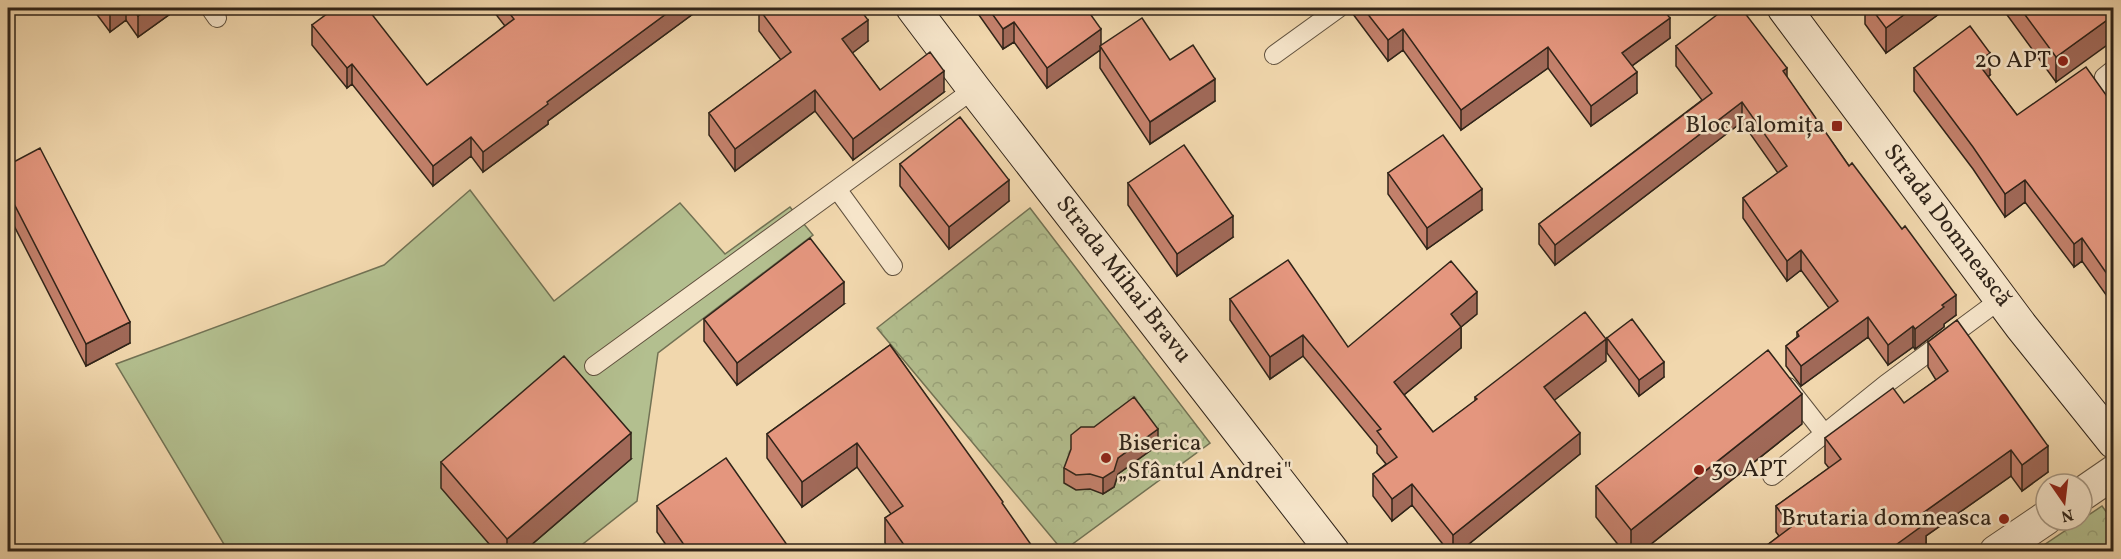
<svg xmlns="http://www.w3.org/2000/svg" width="2121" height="559" viewBox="0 0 2121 559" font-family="Vollkorn,serif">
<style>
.park{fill:url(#park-crowns);stroke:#727254;stroke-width:1.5}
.garden{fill:#b3bf8f;stroke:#727254;stroke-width:1.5}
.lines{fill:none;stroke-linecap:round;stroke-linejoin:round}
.lane-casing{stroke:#60513e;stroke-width:20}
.street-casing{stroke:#60513e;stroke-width:35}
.secondary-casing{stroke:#302419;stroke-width:35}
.lane{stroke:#f6e5ca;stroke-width:18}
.street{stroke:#f6e5ca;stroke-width:33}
.secondary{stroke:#f6e5ca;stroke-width:33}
.wall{fill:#c4816c;stroke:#302419;stroke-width:1.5}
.shaded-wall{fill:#a06958;stroke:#302419;stroke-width:1.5}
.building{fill:#e4967e;stroke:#302419;stroke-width:1.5}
.poi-dot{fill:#8f2418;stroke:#f6e5ca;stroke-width:2}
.labels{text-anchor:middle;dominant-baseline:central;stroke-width:5;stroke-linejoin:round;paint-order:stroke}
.poi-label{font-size:24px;fill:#302419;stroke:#f6e5ca;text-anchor:end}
.street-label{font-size:24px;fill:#302419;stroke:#f6e5ca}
</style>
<defs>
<pattern id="park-crowns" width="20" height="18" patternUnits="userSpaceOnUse" patternTransform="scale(1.5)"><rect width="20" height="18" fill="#b3bf8f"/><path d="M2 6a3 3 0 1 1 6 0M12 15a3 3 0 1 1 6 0" fill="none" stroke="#9aa47b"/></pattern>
</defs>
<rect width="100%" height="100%" fill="#f1d7ad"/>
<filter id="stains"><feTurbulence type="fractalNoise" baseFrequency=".00333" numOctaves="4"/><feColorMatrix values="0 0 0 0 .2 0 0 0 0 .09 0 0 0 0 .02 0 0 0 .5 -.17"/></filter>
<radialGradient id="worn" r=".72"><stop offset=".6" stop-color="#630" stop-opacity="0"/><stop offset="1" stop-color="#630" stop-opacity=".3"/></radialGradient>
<path class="park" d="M1030,208L1210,443L1063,551L877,328Z
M2102,506L2113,521V551H2035Z"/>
<path class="garden" d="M470,190L554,301L680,203L725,254L790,207L813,235L658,353L637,501L574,551H228L116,364L384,265Z"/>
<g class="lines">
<g class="lane-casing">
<path id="lane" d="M210,8L217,18
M1274,55L1339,8
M2114,69L2104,77L2114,97
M893,266L837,189L974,89
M594,366L837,189
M1788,387L1824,433
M1772,476L1886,384L2001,299"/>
</g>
<g class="street-casing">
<path id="street" d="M2082,494L2114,472
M1996,552L2046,518"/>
</g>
<g class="secondary-casing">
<path id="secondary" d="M913,8L974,89L1333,552
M1784,8L2021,326L2114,442"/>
</g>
<use href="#lane" class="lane"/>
<use href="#street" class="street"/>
<use href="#secondary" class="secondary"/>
</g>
<path class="wall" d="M92,8H170V14L138,37L126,20L110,32Z
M491,8H701L548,121V124L483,172L471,156L433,186L352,84L347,88L312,45V25L427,85L505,26Z
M974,8H1086L1101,45L1170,60L1215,101L1150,144L1100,68V50L1047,88L1014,42L1003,49Z
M1349,8H1662L1670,38L1632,66L1637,93L1591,126L1548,68L1461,130L1403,50L1388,61L1350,10Z
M1865,8H1947L1886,53L1865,24Z
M2002,8H2111L2056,82Z
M759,9L868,41L852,53L880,90L944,92L853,160L815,111L735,171L709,135V113L781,60L759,31Z
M1676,46L1787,78L1849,166L1956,315L1944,324V327L1915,349L1913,347L1888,365L1868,337L1801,386L1786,366V346L1797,337V332L1829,308L1801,270L1787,281L1743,218V198L1778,173L1742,122L1555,265L1539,244V224L1702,100L1676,66Z
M1914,68L1990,75L1988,77L2017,115L2114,106V306L2082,261L2074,267L2025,202L2005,217L1973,169L1914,91Z
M900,164L1009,201L949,249L900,186Z
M8,165L130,343L86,366L8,214Z
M1388,173L1482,210L1427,249L1388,194Z
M1128,183L1233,237L1177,276L1128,205Z
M1230,299L1348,347L1477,314L1461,327V348L1404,395L1433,432L1475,401V397L1606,361L1554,400L1580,454L1459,552H1449L1412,505L1392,521L1373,496V474L1386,464L1377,453V446L1303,356L1270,379L1230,320Z
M844,304L737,385L704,341V319Z
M1607,338L1664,377L1639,396L1607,353Z
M1928,342L2048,472L2022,491L2011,476L1926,536V549L1922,552H1758L1779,536L1776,532V506L1829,468L1825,463V438L1904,403L1936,380L1928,367Z
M890,345L1003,505L1032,552H891L885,543V518L891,514L857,467L802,507L767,458V434Z
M1802,424L1641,552H1624L1596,517V486Z
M1158,445L1118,474L1114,487L1103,494L1090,489L1076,490L1064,483V468Z
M631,459L523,552H496L441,488V462Z
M657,506L792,552H671L657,532Z"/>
<path class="shaded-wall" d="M114,8H126V20L110,32V11Z
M149,8H170V14L138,37V16Z
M674,8H701L548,121V124L483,172V152L547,102Z
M1913,8H1947L1886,53V28Z
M2114,15V40L2056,82V57Z
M1670,18V38L1622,73V53Z
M868,20V41L842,61V39Z
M1014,22V42L1003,49V29Z
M1101,29V49L1100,46V50L1047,88V68Z
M1403,29V50L1388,61V40Z
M1548,47V68L1461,130V110Z
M1990,53V75L1977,85V62Z
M352,64V84L347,88V68Z
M1787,68V88L1783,71Z
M944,71V92L853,160V139Z
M1637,72V93L1591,126V106Z
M1215,79V101L1150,144V122Z
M815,90V111L735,171V149Z
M1742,102V122L1555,265V245Z
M471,137V156L433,186V166Z
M1009,180V201L949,249V227Z
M2025,180V202L2005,217V194Z
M1482,189V210L1427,249V228Z
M1233,216V237L1177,276V254Z
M2082,238V261L2074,267V244Z
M1801,250V270L1787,281V261Z
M844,282V304L737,385V363Z
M1477,292V314L1461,327V348L1394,403V382L1451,314Z
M1956,295V315L1944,324V327L1915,349V329L1942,305Z
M1868,317V337L1801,386V366Z
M130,322V343L86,366V344Z
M1913,326V347L1888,365V345Z
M1303,335V356L1270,379V357Z
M1606,339V361L1544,408V387Z
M1664,362V377L1639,396V380Z
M1802,394V424L1641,552H1631V530Z
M1158,429V445L1118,474L1114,487L1103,494V478L1118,458Z
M631,433V459L523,552H507V539Z
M1580,433V454L1459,552H1453V535Z
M857,443V467L802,507V482Z
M2048,446V472L2022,491V465Z
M2011,450V476L1926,536V549L1922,552H1886L1920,515Z
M1412,484V505L1392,521V499Z
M1032,546V552H1024Z"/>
<path class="building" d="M107,8H114L110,11Z
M132,8H149L138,16Z
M335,8H367L427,85L514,19L505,8H674L547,102L548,104L483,152L471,137L433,166L352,64L347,68L312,25Z
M762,8H859L868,20L842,39L880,90L930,52L944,71L853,139L815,90L735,149L709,113L791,52L759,9Z
M988,8H1086L1101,29L1047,68L1014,22L1003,29Z
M1363,8H1662L1670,18L1622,53L1637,72L1591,106L1548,47L1461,110L1403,29L1388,40Z
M1726,8H1741L1787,68L1783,71L1849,166L1852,163L1902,229L1905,226L1956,295L1942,305L1944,307L1915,329L1913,326L1888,345L1868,317L1801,366L1786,346L1799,336L1797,332L1838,301L1801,250L1787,261L1743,198L1787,166L1742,102L1555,245L1539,224L1712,93L1676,46Z
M1871,8H1913L1886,28Z
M2020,8H2111L2114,11V15L2056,57Z
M1142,18L1170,60L1193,45L1215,79L1150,122L1100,46Z
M1970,26L1990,53L1977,62L2017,115L2086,67L2114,106V284L2082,238L2074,244L2025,180L2005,194L1973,147L1914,68Z
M960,117L1009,180L949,227L900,164Z
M1443,135L1482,189L1427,228L1388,173Z
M1184,145L1233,216L1177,254L1128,183Z
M40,148L130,322L86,344L8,192V165Z
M810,238L844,282L737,363L704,319Z
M1288,260L1348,347L1451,261L1477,292L1451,314L1461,327L1394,382L1433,432L1477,399L1475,397L1585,312L1606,339L1544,387L1580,433L1453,535L1412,484L1392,499L1373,474L1397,457L1377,431L1381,429L1303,335L1270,357L1230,299Z
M1632,319L1664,362L1639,380L1607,338Z
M1957,320L2048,446L2022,465L2011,450L1920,515L1926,523L1886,552H1758L1791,527L1776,506L1841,459L1825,438L1893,388L1904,403L1948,371L1928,342Z
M890,345L1003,502L1002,503L1032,546L1024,552H909L885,518L903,506L857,443L802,482L767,434Z
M1768,350L1802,394L1631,530L1596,486Z
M564,356L631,433L507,539L441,462Z
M1134,397L1158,429L1118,458L1114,471L1103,478L1090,474L1076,475L1064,468L1071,449V435L1081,427H1094Z
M726,458L792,552H689L657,506Z"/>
<g class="poi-dot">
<circle cx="2063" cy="61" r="6"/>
<rect x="1831" y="120" width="12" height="12" rx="3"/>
<circle cx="1106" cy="458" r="6"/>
<circle cx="1699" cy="470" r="6"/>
<circle cx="2004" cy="519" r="6"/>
</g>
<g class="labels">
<g class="poi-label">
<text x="2051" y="61">20 APT</text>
<text x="1825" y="126">Bloc Ialomița</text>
<text x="1118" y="444" text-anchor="start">Biserica<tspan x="1118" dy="28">„Sfântul Andrei"</tspan></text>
<text x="1711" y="470" text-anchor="start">30 APT</text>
<text x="1992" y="519">Brutaria domneasca</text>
</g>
<g class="street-label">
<text transform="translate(1947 226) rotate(53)">Strada Domnească</text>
<text transform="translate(1123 280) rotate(52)">Strada Mihai Bravu</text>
</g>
</g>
<rect width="2121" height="559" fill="none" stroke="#f1d7ad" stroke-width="30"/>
<rect x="9" y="9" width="2103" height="541" fill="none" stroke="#302419" stroke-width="3"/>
<rect x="15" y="15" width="2091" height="529" fill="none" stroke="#302419" stroke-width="1.5"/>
<g transform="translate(2064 502) rotate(166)"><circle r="28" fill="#f6e5ca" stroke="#a79883" stroke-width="1.5"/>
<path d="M0-4.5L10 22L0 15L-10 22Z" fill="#8f2418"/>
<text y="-9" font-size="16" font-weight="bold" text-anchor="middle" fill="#302419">N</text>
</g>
<rect width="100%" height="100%" filter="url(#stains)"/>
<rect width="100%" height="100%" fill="url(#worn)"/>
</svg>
